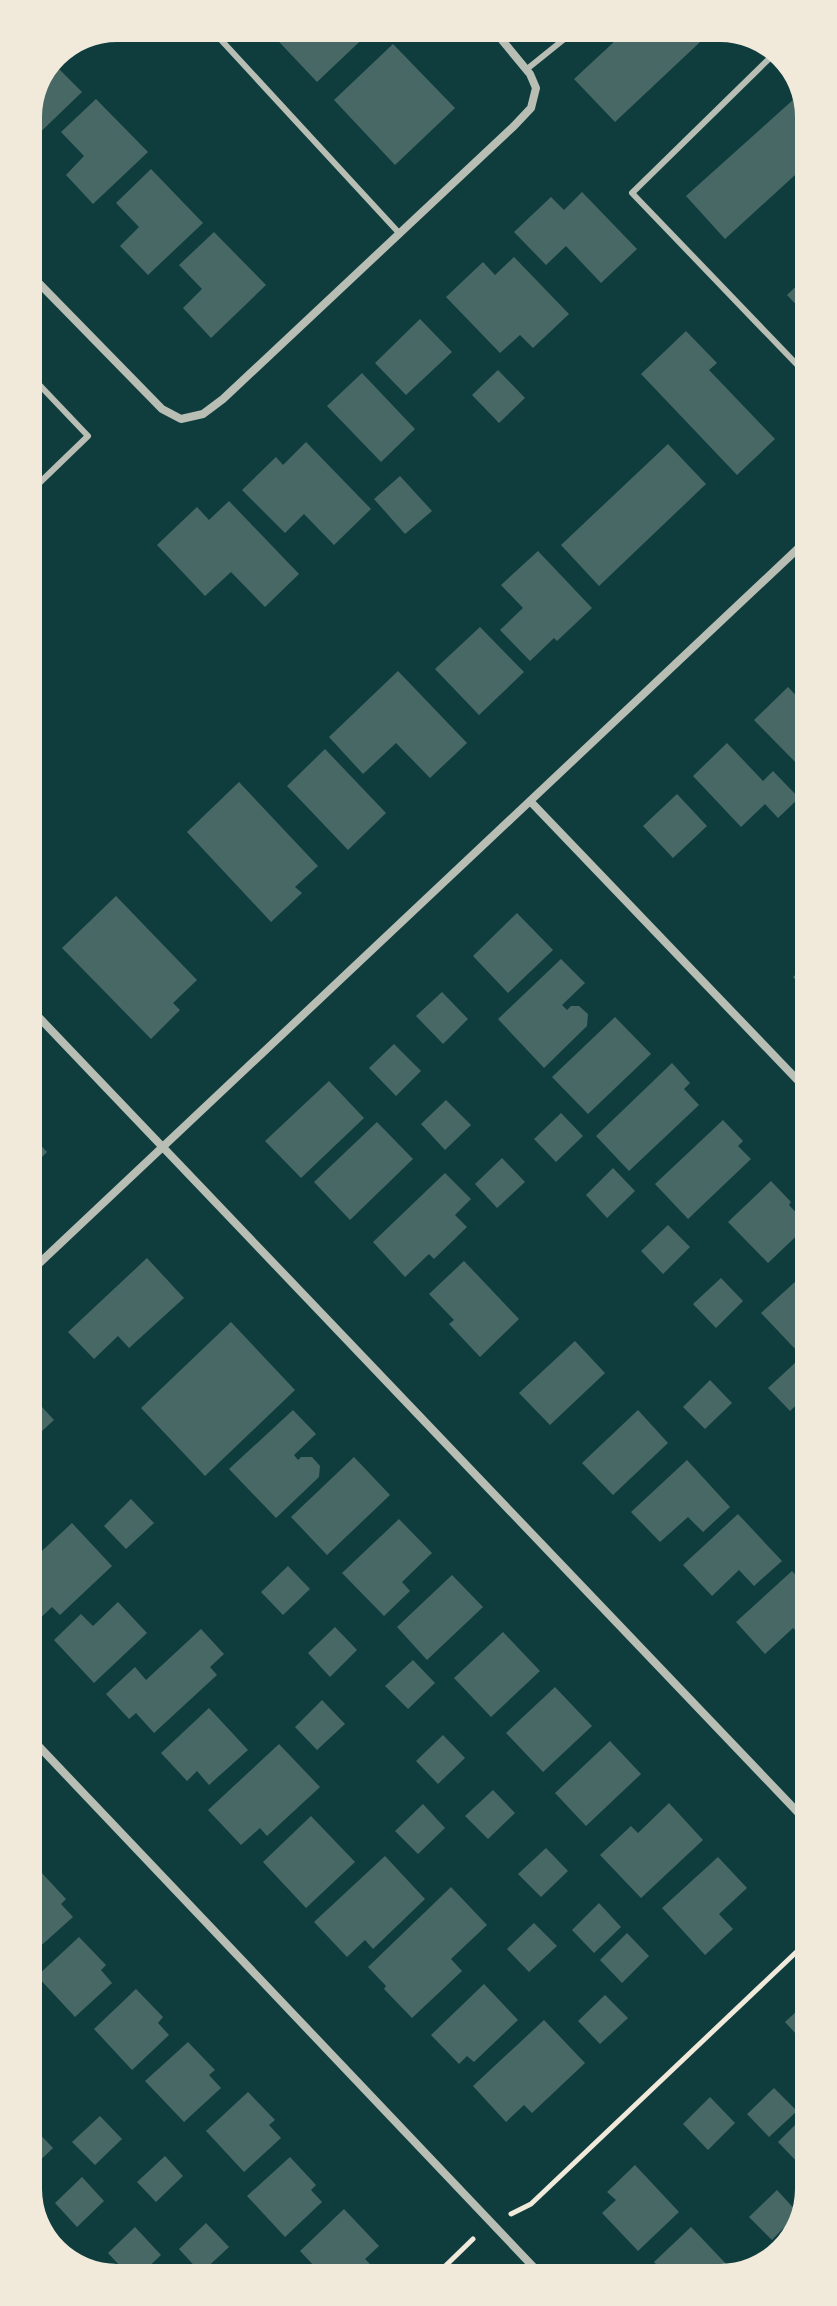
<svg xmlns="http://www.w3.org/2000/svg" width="837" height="2306" viewBox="0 0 837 2306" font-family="Poppins,sans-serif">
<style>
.building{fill:#486865}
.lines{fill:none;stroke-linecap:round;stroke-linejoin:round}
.path{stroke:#f1e9da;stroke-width:5}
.service{stroke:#b8beb3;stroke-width:6}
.minor{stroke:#b8beb3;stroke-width:8}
</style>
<rect width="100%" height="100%" fill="#0f3d3e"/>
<path class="building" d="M266,28H374L317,82Z
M629,28H715L615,122L574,79Z
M393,44L455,108L395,165L334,100Z
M51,61L82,92L28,144V112Z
M804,90L806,94V165L725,239L686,196Z
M96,99L148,152L93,204L66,175L84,156L61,132Z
M151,169L203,223L148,275L120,246L139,227L116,203Z
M582,192L637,249L601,283L566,246L546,265L514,232L551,197L564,210Z
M214,232L266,285L211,338L183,308L202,289L179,265Z
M514,257L569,314L533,348L520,335L500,353L446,297L483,262L495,275Z
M806,277V315L787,295Z
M420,319L452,352L406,395L375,363Z
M686,331L717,363L709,370L775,439L737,475L641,374Z
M498,370L525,398L499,423L472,395Z
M362,373L415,429L381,462L327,406Z
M306,442L371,509L334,545L304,514L285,533L242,490L276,457L283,465Z
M668,444L706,484L599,586L561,545Z
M400,476L432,511L405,534L374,499Z
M229,501L299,574L265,607L231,572L205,596L157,545L197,507L209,520Z
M538,551L592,608L557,641L554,638L530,661L500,630L523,608L501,585Z
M480,627L524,672L479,715L435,669Z
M398,671L467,743L430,778L396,743L363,774L329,737Z
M788,687L807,707V774L754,720Z
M727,743L763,781L773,771L799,798L778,818L765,804L741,827L693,776Z
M325,749L386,813L348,850L287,786Z
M239,782L318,866L295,887L302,893L271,922L187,832Z
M677,794L707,826L673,858L643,826Z
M116,896L197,980L173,1003L180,1010L151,1039L62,948Z
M517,913L553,950L508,993L473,956Z
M561,959L585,983L562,1005L567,1010L571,1006H579L588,1014L587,1026L544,1068L498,1019Z
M807,964V992L793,977Z
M442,992L468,1019L443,1044L416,1016Z
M615,1017L651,1054L588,1114L552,1077Z
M394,1044L421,1071L396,1096L369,1068Z
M672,1063L690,1083L684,1089L699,1105L629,1171L596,1136Z
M329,1081L364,1118L301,1178L265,1141Z
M446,1100L471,1125L445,1150L421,1124Z
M561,1113L583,1136L556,1162L534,1139Z
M723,1120L743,1141L738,1146L751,1159L688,1219L655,1184Z
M377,1122L413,1159L350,1220L314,1182Z
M30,1134L47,1152L30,1169Z
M502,1158L525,1182L497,1208L475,1184Z
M613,1168L635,1191L607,1218L586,1195Z
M445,1173L471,1199L455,1215L467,1227L434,1259L429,1254L405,1277L373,1242Z
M771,1181L791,1202L789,1205L808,1225L768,1263L728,1222Z
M668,1225L690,1247L663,1274L641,1251Z
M147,1258L184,1298L129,1348L118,1336L94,1359L68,1332Z
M464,1261L519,1319L480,1357L449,1324L454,1320L429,1294Z
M808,1270V1341L797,1351L761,1313Z
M721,1278L743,1301L716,1328L693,1304Z
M231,1322L295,1390L205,1476L141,1408Z
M575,1341L605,1373L550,1425L519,1393Z
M796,1362L808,1375V1394L790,1411L768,1388Z
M710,1380L732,1403L705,1429L683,1407Z
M30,1394L54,1420L30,1442Z
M293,1410L316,1434L294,1455L298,1460L301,1457H312L320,1466L319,1477L276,1518L229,1469Z
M638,1410L668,1443L613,1495L582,1463Z
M354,1457L390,1495L327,1555L291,1517Z
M687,1460L730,1507L703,1532L688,1517L660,1542L631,1512Z
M131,1499L154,1523L126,1549L104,1526Z
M738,1514L782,1561L754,1586L739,1570L712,1596L683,1565Z
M399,1519L432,1553L402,1582L410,1591L384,1616L342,1573Z
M72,1523L112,1566L60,1615L52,1607L34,1624L30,1621V1562Z
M288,1566L310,1589L283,1615L261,1592Z
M792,1571L808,1588V1644L793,1628L765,1654L736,1622Z
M452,1575L483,1607L427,1660L397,1627Z
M118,1602L147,1633L94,1683L54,1640L81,1614L93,1626Z
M335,1627L357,1650L330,1677L308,1653Z
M201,1629L224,1654L210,1667L217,1675L154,1733L136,1713L129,1719L106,1694L135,1667L146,1680Z
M503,1632L540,1671L491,1717L454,1678Z
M413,1660L435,1683L408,1709L385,1686Z
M555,1687L592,1726L543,1772L506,1733Z
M322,1700L345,1724L317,1750L295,1727Z
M209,1708L248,1750L209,1785L197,1771L187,1781L161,1753Z
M443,1735L465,1758L438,1784L416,1761Z
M610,1741L641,1774L586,1826L555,1793Z
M279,1744L320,1787L267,1836L260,1828L241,1845L208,1810Z
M493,1790L515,1813L488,1839L465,1816Z
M669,1803L703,1840L641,1898L600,1855L631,1826L638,1833Z
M423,1804L445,1828L418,1854L395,1831Z
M311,1816L355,1862L306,1908L263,1862Z
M546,1848L568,1871L541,1897L518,1874Z
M385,1856L425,1899L373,1949L365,1940L347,1957L314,1922Z
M718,1857L747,1888L719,1914L733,1929L705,1955L662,1908Z
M40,1871L66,1899L61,1904L73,1917L35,1951L31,1947V1879Z
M451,1887L487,1925L451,1959L462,1971L412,2018L384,1989L386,1986L368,1967Z
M599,1903L621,1927L594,1953L572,1930Z
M534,1923L557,1946L529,1972L507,1949Z
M627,1933L649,1956L622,1983L600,1960Z
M79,1937L106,1965L101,1970L112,1983L75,2017L37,1976Z
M484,1984L518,2020L474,2062L467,2056L459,2064L431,2035Z
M136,1989L163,2017L158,2023L169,2035L132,2070L94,2029Z
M605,1995L628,2018L600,2044L578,2021Z
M809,2000V2048L785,2022Z
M544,2020L585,2063L532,2113L524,2105L506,2122L473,2086Z
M188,2042L215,2070L209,2075L221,2088L184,2122L145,2081Z
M774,2088L797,2111L769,2137L747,2114Z
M248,2092L275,2120L269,2125L281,2138L244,2172L206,2131Z
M710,2097L735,2123L708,2150L683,2124Z
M805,2115L809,2119V2156L800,2165L778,2142Z
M100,2116L122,2139L95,2165L72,2142Z
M31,2125L53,2148L31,2169Z
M165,2156L183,2176L156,2202L137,2182Z
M290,2157L316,2185L311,2190L322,2202L285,2237L247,2196Z
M635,2165L679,2212L638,2251L602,2213L616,2200L607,2192Z
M82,2177L104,2201L77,2227L55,2203Z
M777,2190L798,2213L772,2240L749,2217Z
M344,2209L379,2246L365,2259L374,2268L365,2277H306L316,2268L300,2251Z
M206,2223L229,2247L201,2273L179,2249Z
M135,2227L161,2255L137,2278H131L108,2253Z
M691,2227L728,2266L719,2275H666L654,2262Z"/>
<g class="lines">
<path class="path" d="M511,2214L531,2204L809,1940
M435,2276L473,2239"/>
<path class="service" d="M210,28L400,234
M778,50L632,193L806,374
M527,69L578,28
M29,374L88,436L29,493"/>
<path class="minor" d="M28,272L162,409L181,419L203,414L223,399L514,126L531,108L536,88L530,74L492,28
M530,801L807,1090
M29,1007L808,1823
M30,1272L807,540
M30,1737L542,2276"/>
</g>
<path d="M0 0H837V2306H0ZM117 42H720A75 75 0 0 1 795 117V2189A75 75 0 0 1 720 2264H117A75 75 0 0 1 42 2189V117A75 75 0 0 1 117 42Z" fill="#f1e9da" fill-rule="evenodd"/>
</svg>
